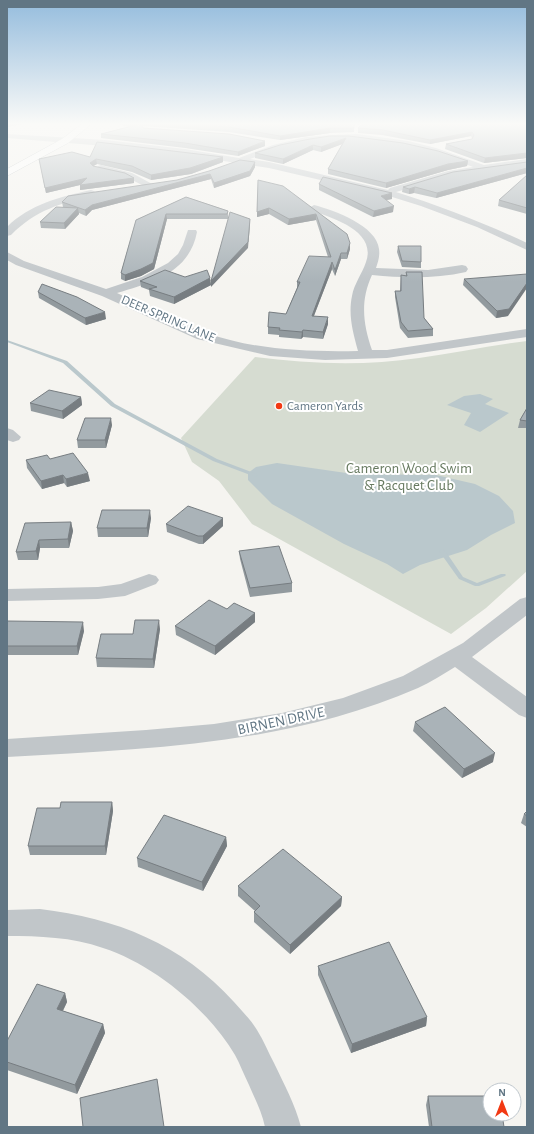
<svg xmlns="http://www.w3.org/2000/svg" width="534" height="1134" viewBox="0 0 534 1134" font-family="'Alegreya Sans',sans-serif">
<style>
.green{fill:#d6dcd1}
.water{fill:#bac8cc}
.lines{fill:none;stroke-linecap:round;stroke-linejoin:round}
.stream{fill:#bac8cc;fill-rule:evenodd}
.major-casing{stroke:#b4b9bc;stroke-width:1}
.minor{fill:#c1c6c9;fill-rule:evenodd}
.major{fill:#fff;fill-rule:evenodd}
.wall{fill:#929a9e}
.shaded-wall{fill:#777d81}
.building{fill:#aab3b8;stroke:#777d81}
.poi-dot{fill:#f23913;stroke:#fff;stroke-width:1.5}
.labels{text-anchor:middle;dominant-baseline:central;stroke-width:4;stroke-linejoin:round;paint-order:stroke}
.far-street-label{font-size:13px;fill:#617684;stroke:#fff}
.far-poi-label{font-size:13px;fill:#617684;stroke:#fff;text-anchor:start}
.park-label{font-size:15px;fill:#677a60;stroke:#fff}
.street-label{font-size:15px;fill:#617684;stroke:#fff}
</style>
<rect width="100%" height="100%" fill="#f5f4f0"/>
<path class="green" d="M527,341V571L486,608L451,634L252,524L219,481L192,462L181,438L255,357C310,364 364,366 419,358C455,353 491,345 527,341Z"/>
<path class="water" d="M480,394L493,399L485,404L509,413L480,432L464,425L471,413L447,405L464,396Z
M277,463L353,474L436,475L475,484L499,496L513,511L515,523L491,535L467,550L420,565L403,574L387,564L344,544L272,504L248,480V473L256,467Z"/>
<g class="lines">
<path class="stream" d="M347,124H368L369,125H346Z
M7,340L67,361L115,404L217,459L257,474L258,475L255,477L253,476L213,461L111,406L63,363L7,342Z
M442,549L446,552L463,577L477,583L501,574H505L506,575L505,576L479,586H475L459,579L439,551Z"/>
<g class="major-casing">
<path id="major" d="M82,124H91L68,143L7,176V169L62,139Z"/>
</g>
<path class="minor" d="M7,134L105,140L185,149L239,158L273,145L306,137L332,135L357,134L408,141L436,148L484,165L527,159V165L452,176L396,192C441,206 484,223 527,243V250L477,227L421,206L389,196L269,168L185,155L105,146L7,138ZM332,139C381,139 427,148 473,167L448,171L390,188L388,190L269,162L250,159C277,148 303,143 332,139Z
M101,165L132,173L154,185L152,187H146L126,177L98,170L96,168L98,166Z
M91,190L94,191L96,193L94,195C60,204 37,209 11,235L7,236V227C30,204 60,197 91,190Z
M314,205C334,210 377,226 379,249C380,256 378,262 376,268L428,270L462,265L466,266L468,269L466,272C435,279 404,278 372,275C360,301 363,324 372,350H387L527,329V337L387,358L325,360L270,356L197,339L102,296L16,265L7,260V252L24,261L106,289L142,277L168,263L178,254L183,245L188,230H196L197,232C189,273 153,282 117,293C147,307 176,322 207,333C254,350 308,352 358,351C353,333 348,315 352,296C354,284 362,274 366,262C377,231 333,218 310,210L309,208Z
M7,428L13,430L21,437L19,440L13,442L7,440Z
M149,574L156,576L159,580L156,584L125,596L98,599L7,601V589L98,587L121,584Z
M527,597V615L472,657L527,697V718L519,715L455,667C443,674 431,682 418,688C287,745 147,749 7,757V739L146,730L214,724L282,713L343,698L403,676L463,643L520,599Z
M40,909C116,918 182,944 234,1002C242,1011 251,1020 257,1030C264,1041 268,1052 274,1063C284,1084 295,1104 301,1127H265C262,1112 255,1099 249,1085C244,1075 240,1064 235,1055C208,1009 153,964 103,948C72,937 39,936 7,936V910Z"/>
<use href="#major" class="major"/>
</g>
<path class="wall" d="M117,124H354V132L330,133L280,140L229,132L143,126H142L143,128L265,146L238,156L185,148L101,138V134L128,127Z
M527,124V158L484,163L445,149L446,144L472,139V138L471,136L430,144L382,135L358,133V128Z
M310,139L468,161L467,166L448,170L386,188L328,174V169L342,144L321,152L313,150L283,164L255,158V153Z
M90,157H223V162L191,174L151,180L132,172L97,164L93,166L134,183L80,190V185L46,193L39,159Z
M255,162V167L250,176L214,188L211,179L92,210L86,216L79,213V214L65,229L41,228L40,222L63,207L62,202L177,180Z
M527,162V173L436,198L414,193L409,194L402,192L403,187Z
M527,175V214L498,206L499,200Z
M258,180L347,234L350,249L347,259H341L335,276L332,269L314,316L328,324L323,339L303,337L301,339L279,337V335L268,334V327L286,314L297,288V282L328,257L316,220L288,225L269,214L257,217Z
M319,184L392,199L386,200L393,212L373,217L319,190Z
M186,197L228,211V219H167L154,269L141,276L125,281L121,279V273L136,220Z
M398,246L421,262V268L402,267L397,252Z
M406,272L424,318L433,329V336L408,338L400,328L395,297V291H400L401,275L406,276Z
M185,277L210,278L211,285L174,304L150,296L149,290L141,287L140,281Z
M464,279L508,316L496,318L463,285Z
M38,292L106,319L86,325L39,298Z
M81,397L82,405L63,419L31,411L30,403Z
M527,408V428H518L520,420Z
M112,425L106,448H78L77,440Z
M50,459L90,481L67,487L64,483L42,489L27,468L26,460Z
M151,518L148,537H98L97,528Z
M223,518V526L203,544H199L167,532L166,524Z
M71,522L73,531L69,548H40L38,560H18L16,552Z
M239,551L292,583V592L250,597L240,559Z
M227,609L255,613V622L215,655L176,635L175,626Z
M7,621L84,631L78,655H7Z
M160,629L154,668L97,667L96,658L133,634Z
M415,722L493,762L462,778L413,731Z
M112,802L113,811L106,855H30L28,846L60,808Z
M527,811V827L521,823L524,814Z
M226,837L227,846L203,891L138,867L137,858Z
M238,886L342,897L341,906L290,954L254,922V912L255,911L238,896Z
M318,966L427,1017L426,1026L351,1053L318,975Z
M65,993L67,1002L63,1011L103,1024L105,1033L77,1094L7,1070V1041Z
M428,1096L504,1127H429L426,1105Z"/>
<path class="shaded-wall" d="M7,124H23L7,127Z
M330,128V133L280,140V136Z
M472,132L471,136L430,144V140Z
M346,138L345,143L321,152V147Z
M265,141V146L238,156V152Z
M313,145V150L283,164V159Z
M527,153V158L484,163L485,158Z
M223,157V162L191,174L151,180V175Z
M96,159L97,164L90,168V163Z
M468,161L467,166L448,170L386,188V183L448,164Z
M255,162V167L250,176L214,188V183Z
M527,168V173L436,198L437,193Z
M210,174L211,179L92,210L86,216L85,210L92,205Z
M87,178H134V183L80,190V185L46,193L45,188Z
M415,187L414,193L409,194V189Z
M392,193V199L381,201V196Z
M394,206L393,212L373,217L374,211Z
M78,208L79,214L65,229L64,223Z
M269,208V214L257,217V212Z
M166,214L167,219L154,269L141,276L125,281V275Z
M316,214V220L288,225L289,219Z
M250,219V225L248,248L211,287V281Z
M350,243V249L347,259V253Z
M341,253V259L335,276V270Z
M332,262V269L311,323L312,316Z
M210,278L211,285L174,304V297Z
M527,283V288L508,316L496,318L497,311Z
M105,312L106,319L86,325L85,318Z
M328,317V324L323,339V332Z
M303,330V337L301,339L302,332Z
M81,397L82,405L63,419L62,411Z
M111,418L112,425L106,448L105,440Z
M88,473L90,481L67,487L66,479Z
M63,475L64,483L42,489L41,481Z
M150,510L151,518L148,537L147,528Z
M223,518V526L203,544V536Z
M71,522L73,531L69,548L68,539Z
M39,540L40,548L38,560L36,551Z
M255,613V622L215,655V646Z
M159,620L160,629L154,668L153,659Z
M83,622L84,631L78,655L77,646Z
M495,753L493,762L462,778L464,769Z
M112,802L113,811L106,855L105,846Z
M226,837L227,846L203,891L202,882Z
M342,897L341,906L290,954V945Z
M65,993L67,1002L59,1018L57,1009Z
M427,1017L426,1026L351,1053L352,1044Z
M103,1024L105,1033L77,1094L75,1085Z"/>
<path class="building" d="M130,124H141L143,128L229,134L265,141L238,152L185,143L101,134L136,125Z
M181,124H354V128H330L280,136L229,127Z
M362,124H527V153L485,158L446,144L472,139L474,135L472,132L430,140L383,130L358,128Z
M330,136H349L403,143L438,151L468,161L448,164L386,183L328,169L346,138L321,147L313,145L283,159L255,153L280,145L310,139Z
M97,142L223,157L190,168L151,175L132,166L96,159L90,163L93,166L125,173L134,178L80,185L87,178L45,188L39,159L72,152L90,157Z
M240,160L255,162L250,171L214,183L210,174L92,205L85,210L62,202L68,196L177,180L209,171Z
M527,162V168L437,193L415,187L409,189L403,187L453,172Z
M527,175V208L499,200Z
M323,177L392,193L381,196L394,206L374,211L319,184Z
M258,180L283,186L347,234L350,243L347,253H341L335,270L332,262L312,316L328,317L323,332L303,330L302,332L279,330L280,328L268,327L269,312L286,314L300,282H297L309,256L331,257L316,214L289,219L269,208L257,212Z
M186,197L228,211L227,214H166L153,263L141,269L125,275L121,273L136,220Z
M56,207L78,208L64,223L40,222Z
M230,212L250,219L248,242L211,281Z
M398,246H421V262L402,261Z
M165,270L185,277L207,270L210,278L174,297L149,289L157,287L140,281Z
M406,272H422L424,318L433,329L408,331L401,322L395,291H401V275L407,276Z
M527,274V283L509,309L497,311L464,279Z
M42,284L77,297L105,312L85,318L38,292Z
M49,390L81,397L62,411L30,403Z
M527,408V421L520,420Z
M85,418H111L105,440H77Z
M73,453L88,473L66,479L63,475L41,481L26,460L47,455L50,459Z
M188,506L223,518L203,536H198L166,524Z
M102,510H150L147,528H97Z
M71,522L68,539L39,540L36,551L16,552L25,523Z
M279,546L292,583L250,588L239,551Z
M209,600L227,609L234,603L255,613L215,646L175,626Z
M135,620H159L153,659L96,658L101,634H133Z
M7,621L83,622L77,646H7Z
M445,707L495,753L464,769L415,722Z
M61,802H112L105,846H28L37,808H60Z
M527,811V816L524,814Z
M164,815L226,837L202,882L137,858Z
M283,849L342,897L290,945L254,912L260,906L238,886Z
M389,942L427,1017L352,1044L318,966Z
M37,984L65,993L57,1009L103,1024L75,1085L7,1062V1041Z
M157,1079L164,1127H83L80,1098Z
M428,1096H490V1114H502L504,1127H432Z"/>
<linearGradient id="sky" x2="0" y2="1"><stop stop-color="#95bcdd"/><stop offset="0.44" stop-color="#fafaf8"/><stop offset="1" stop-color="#fafaf8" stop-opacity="0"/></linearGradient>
<rect width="534" height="282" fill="url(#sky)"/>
<circle class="poi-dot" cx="279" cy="406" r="4"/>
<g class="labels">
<g class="far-street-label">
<text transform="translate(168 319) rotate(23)">DEER SPRING LANE</text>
</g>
<g class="far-poi-label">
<text x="287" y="406">Cameron Yards</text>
</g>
<g class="park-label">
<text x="409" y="468">Cameron Wood Swim<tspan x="409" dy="17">&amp; Racquet Club</tspan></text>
</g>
<g class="street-label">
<text transform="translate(281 721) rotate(-12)">BIRNEN DRIVE</text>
</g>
</g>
<rect width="534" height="1134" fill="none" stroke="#617684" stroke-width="16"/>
<g transform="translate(502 1102)"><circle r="19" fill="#ffffff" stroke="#c0c8ce"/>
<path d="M0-3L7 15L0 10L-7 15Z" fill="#f23913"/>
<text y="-6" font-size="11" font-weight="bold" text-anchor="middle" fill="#617684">N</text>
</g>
</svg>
